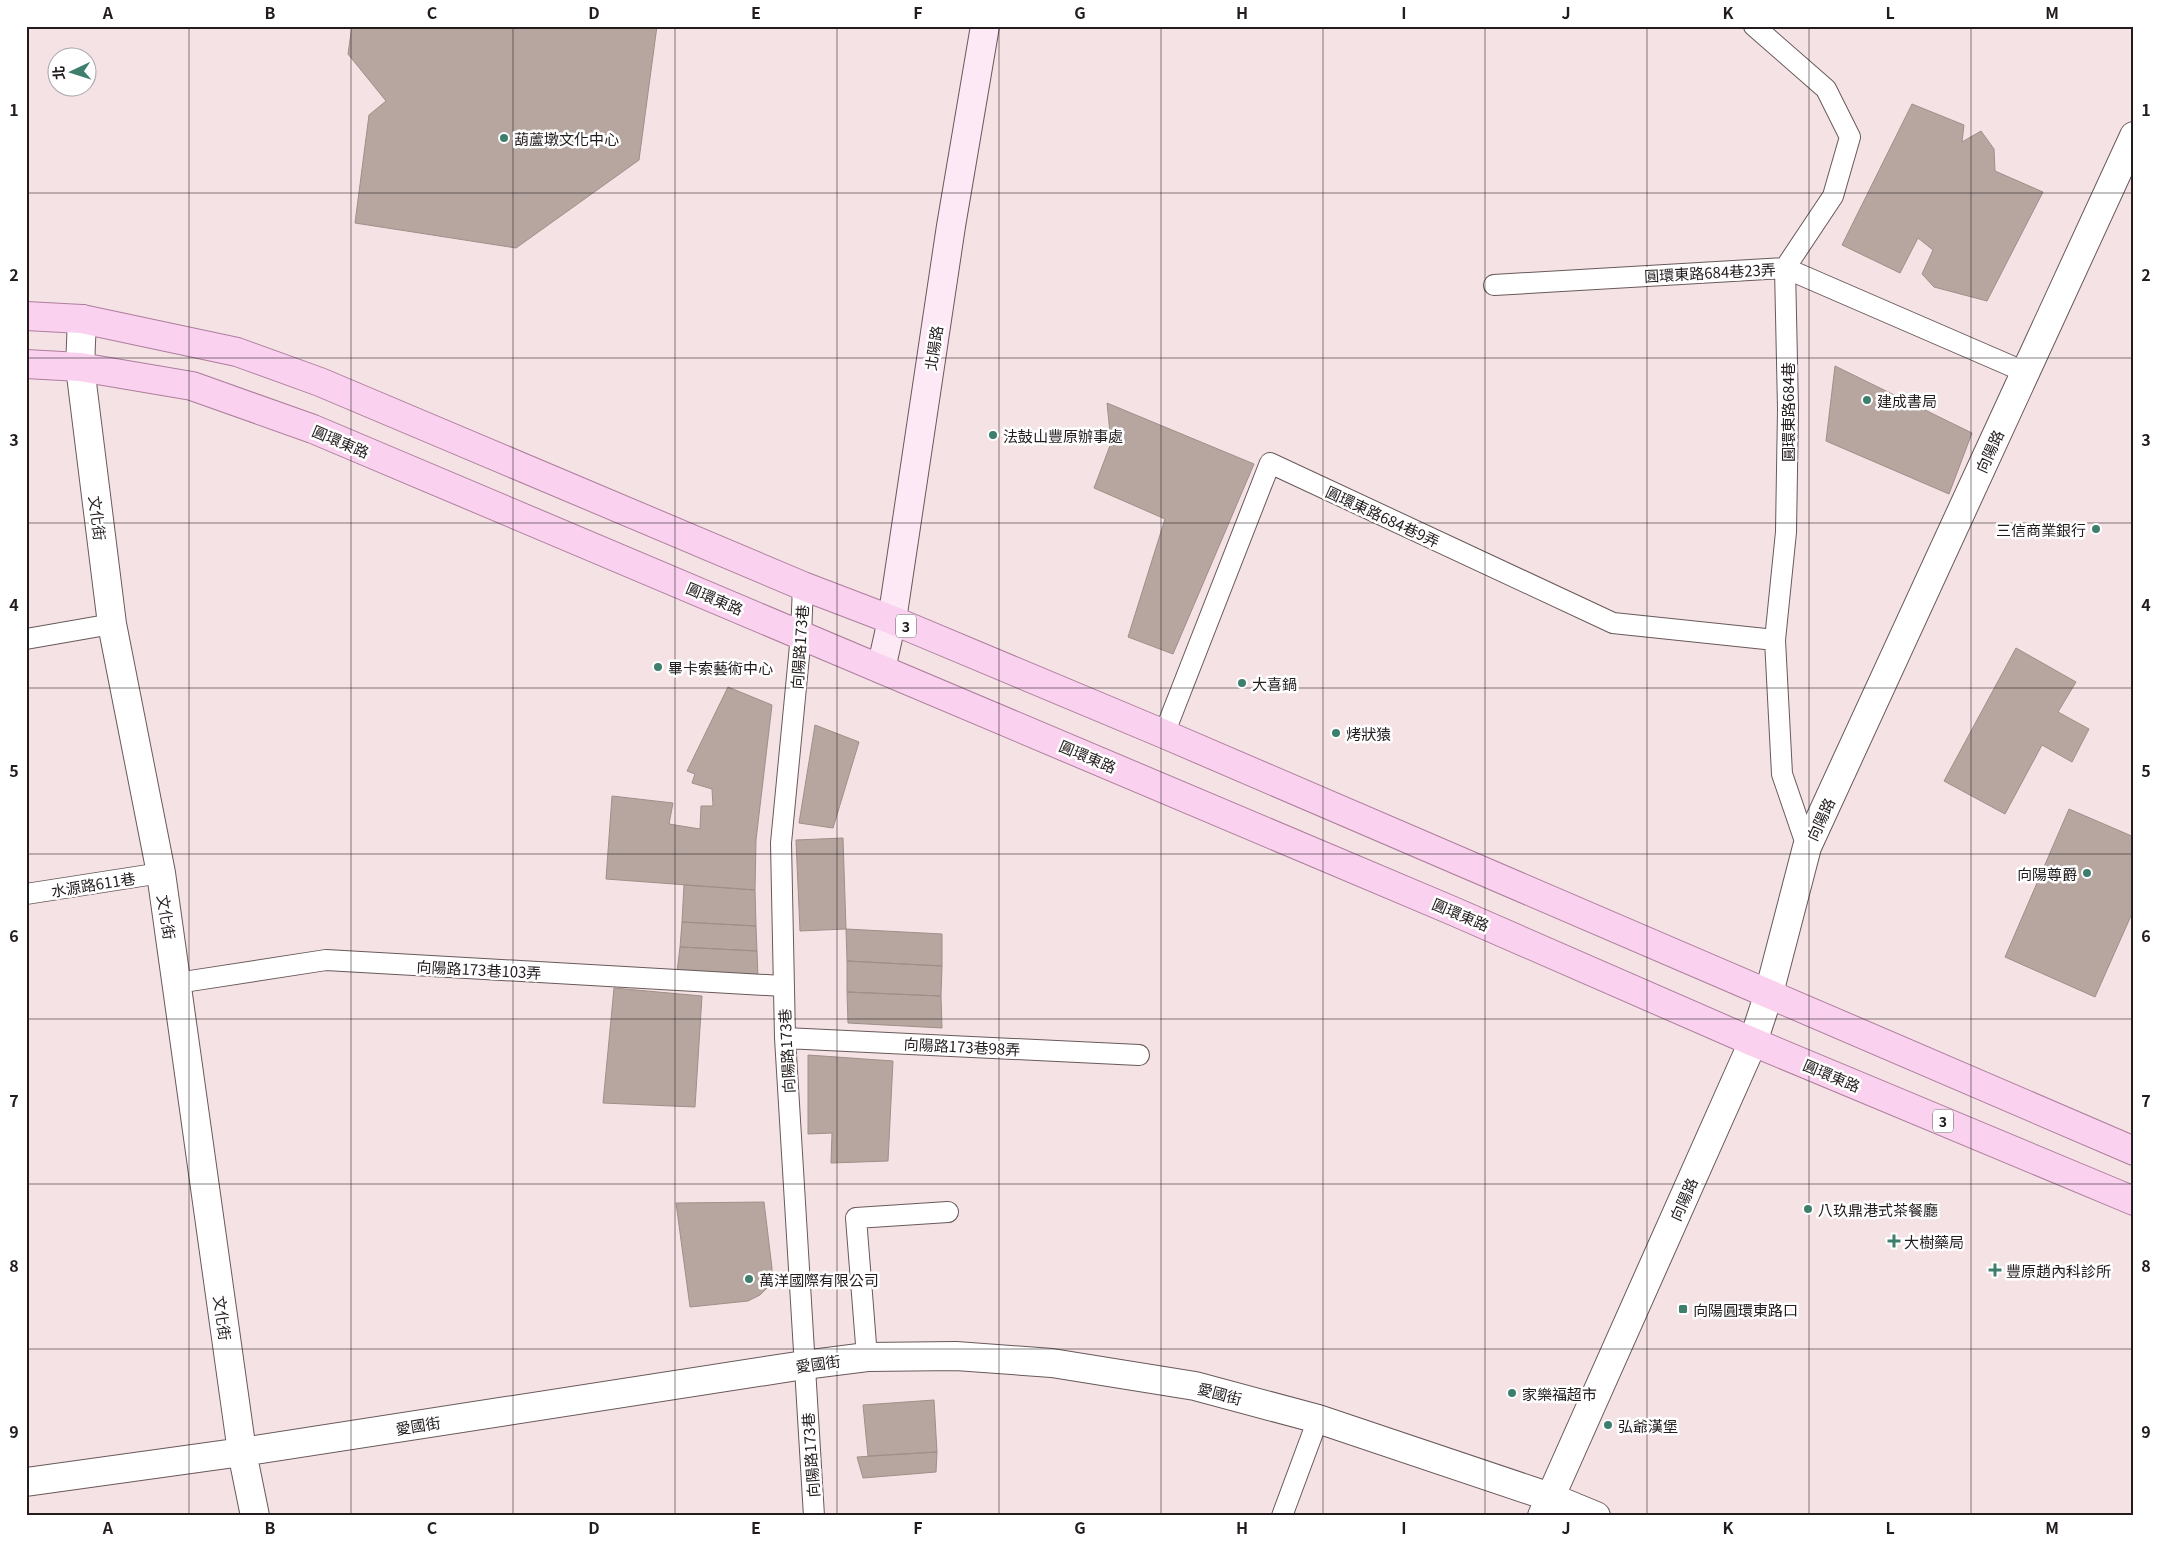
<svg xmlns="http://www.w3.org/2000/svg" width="2160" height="1542" viewBox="0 0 2160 1542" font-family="Georgia,'Noto Sans TC',serif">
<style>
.building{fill:#b6a69f;stroke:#9f8f89}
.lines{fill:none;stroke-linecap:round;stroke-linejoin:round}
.lane-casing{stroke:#69595a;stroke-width:22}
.street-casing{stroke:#69595a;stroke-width:30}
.secondary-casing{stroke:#69595a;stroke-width:30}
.primary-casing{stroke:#ad7e9d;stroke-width:30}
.lane{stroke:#fff;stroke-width:20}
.street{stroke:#fff;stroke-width:28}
.secondary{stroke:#fde8f6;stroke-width:28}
.primary{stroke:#fad1ee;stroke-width:28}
.grid{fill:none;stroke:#231c1d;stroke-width:1;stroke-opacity:0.55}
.poi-dot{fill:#3d7e6d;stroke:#fff;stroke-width:2}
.labels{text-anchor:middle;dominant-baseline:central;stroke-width:5;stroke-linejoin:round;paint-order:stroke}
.shield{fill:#fff;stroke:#656061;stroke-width:1}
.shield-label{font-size:14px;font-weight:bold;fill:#231c1d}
.poi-label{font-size:15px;fill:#231c1d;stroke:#fff;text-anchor:start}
.street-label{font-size:15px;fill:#231c1d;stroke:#fff}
.neatline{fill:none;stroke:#231c1d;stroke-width:2}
.grid-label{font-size:16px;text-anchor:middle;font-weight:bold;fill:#231c1d}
</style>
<rect width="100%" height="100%" fill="#f5e2e4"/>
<path class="building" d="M352,26H657L639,160L516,248L355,223L369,115L386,101L348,54Z
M1912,104L1964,125L1962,142L1981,131L1994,149L1995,171L2043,192L1987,301L1934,287L1922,274L1933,250L1918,238L1900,273L1842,245Z
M1835,366L1972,433L1949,494L1826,441Z
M1107,403L1254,464L1173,654L1128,637L1165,519L1094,488L1111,443Z
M2016,648L2076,682L2058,712L2089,729L2072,762L2042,745L2005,814L1944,781Z
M728,687L772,705L756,840L755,890L606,879L612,796L673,803L669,824L700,829L701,806H713L712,789L692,783L695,774L687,771Z
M815,725L859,742L833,828L799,823Z
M2069,809L2134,837V909L2095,997L2005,957Z
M843,838L846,929L800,931L796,840Z
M684,885L755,890L756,926L682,922Z
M682,922L756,926L757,951L680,947Z
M846,929L942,934V966L847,961Z
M680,947L757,951L758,978L677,972Z
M847,961L942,966L941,996L847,992Z
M614,988L702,996L695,1107L603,1103Z
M847,992L941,996L942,1028L848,1023Z
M808,1055L893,1061L888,1161L831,1163L832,1133L808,1134Z
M764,1202L772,1268L771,1284L760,1295L748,1301L690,1307L676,1203Z
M934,1400L937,1452L868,1456L863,1405Z
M937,1452L936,1472L863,1478L857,1457Z"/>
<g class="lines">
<g class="lane-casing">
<path id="lane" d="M1754,26L1826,89L1850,137L1833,196L1785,268L1788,409L1786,532L1775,640L1782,774L1807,847
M1494,285L1785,268L2025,372
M803,586L801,635L781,843L785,1038L814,1516
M26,639L112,624
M1164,734L1270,463L1613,623L1775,640
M26,894L161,873
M177,983L326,960L783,986
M785,1038L1139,1055
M867,1357L856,1218L948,1212
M1282,1516L1318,1419"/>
</g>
<g class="street-casing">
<path id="street" d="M82,319L80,367L112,624L161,873L242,1452L255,1516
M26,1482L242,1452L804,1365L867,1357L956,1356L1052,1363L1195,1386L1318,1419L1550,1497L1596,1516
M1542,1516L1753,1042L1769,993L1807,847L2134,136"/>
</g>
<g class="secondary-casing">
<path id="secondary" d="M881,669L892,620L951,226L985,26"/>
</g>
<g class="primary-casing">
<path id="primary" d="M26,316L82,319L237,352L320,382L803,586L892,620L1164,734L2134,1151
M26,364L80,367L192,386L313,429L1453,911L1753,1042L2134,1201"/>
</g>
<use href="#lane" class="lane"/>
<use href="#street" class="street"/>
<use href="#secondary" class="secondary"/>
<use href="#primary" class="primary"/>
</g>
<path class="grid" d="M189,26V1516M351,26V1516M513,26V1516M675,26V1516M837,26V1516M999,26V1516M1161,26V1516M1323,26V1516M1485,26V1516M1647,26V1516M1809,26V1516M1971,26V1516M26,193H2134M26,358H2134M26,523H2134M26,688H2134M26,854H2134M26,1019H2134M26,1184H2134M26,1349H2134"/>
<g class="poi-dot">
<circle cx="504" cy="138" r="5"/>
<circle cx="1867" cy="400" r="5"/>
<circle cx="993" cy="435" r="5"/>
<circle cx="2096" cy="529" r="5"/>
<circle cx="658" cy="667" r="5"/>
<circle cx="1242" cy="683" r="5"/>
<circle cx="1336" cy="733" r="5"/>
<circle cx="2087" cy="873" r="5"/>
<circle cx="1808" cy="1209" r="5"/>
<path d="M1891.5 1233.5h5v5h5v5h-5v5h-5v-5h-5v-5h5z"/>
<path d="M1992.5 1262.5h5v5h5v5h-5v5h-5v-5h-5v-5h5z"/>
<circle cx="749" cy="1279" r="5"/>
<rect x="1678" y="1304" width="10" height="10" rx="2.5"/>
<circle cx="1512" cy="1393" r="5"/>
<circle cx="1608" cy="1425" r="5"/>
</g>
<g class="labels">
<g class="shield">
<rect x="896" y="614.5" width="20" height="23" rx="4"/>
<rect x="1933" y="1109.5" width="20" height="23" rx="4"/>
</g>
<g class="shield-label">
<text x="906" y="626">3</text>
<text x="1943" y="1121">3</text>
</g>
<g class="poi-label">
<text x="514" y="138">葫蘆墩文化中心</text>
<text x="1877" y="400">建成書局</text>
<text x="1003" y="435">法鼓山豐原辦事處</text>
<text x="2086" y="529" text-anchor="end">三信商業銀行</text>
<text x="668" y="667">畢卡索藝術中心</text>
<text x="1252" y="683">大喜鍋</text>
<text x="1346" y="733">烤狀猿</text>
<text x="2077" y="873" text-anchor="end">向陽尊爵</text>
<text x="1818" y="1209">八玖鼎港式茶餐廳</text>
<text x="1904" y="1241">大樹藥局</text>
<text x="2006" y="1270">豐原趙內科診所</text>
<text x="759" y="1279">萬洋國際有限公司</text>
<text x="1693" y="1309">向陽圓環東路口</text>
<text x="1522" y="1393">家樂福超市</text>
<text x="1618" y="1425">弘爺漢堡</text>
</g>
<g class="street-label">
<text transform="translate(1710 272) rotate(-3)">圓環東路684巷23弄</text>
<text transform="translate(933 348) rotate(-81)">北陽路</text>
<text transform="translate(1787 412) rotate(-90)">圓環東路684巷</text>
<text transform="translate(341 441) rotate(23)">圓環東路</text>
<text transform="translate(1989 451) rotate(-65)">向陽路</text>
<text transform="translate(1383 516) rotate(25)">圓環東路684巷9弄</text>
<text transform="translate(98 518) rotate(83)">文化街</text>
<text transform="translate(715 598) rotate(23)">圓環東路</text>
<text transform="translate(799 647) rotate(-86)">向陽路173巷</text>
<text transform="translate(1088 756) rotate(23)">圓環東路</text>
<text transform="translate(1820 819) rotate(-65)">向陽路</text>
<text transform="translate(93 884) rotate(-9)">水源路611巷</text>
<text transform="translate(1461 914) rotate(23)">圓環東路</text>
<text transform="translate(167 917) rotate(81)">文化街</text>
<text transform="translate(479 969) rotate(3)">向陽路173巷103弄</text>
<text transform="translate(962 1046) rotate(3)">向陽路173巷98弄</text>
<text transform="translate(786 1051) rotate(-93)">向陽路173巷</text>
<text transform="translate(1832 1075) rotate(23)">圓環東路</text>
<text transform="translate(1683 1199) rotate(-66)">向陽路</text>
<text transform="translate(223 1318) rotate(82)">文化街</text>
<text transform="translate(818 1363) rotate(-8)">愛國街</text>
<text transform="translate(1220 1393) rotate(15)">愛國街</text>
<text transform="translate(418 1425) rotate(-9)">愛國街</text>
<text transform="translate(810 1455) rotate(-94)">向陽路173巷</text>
</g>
</g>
<rect width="2160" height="1542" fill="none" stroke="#ffffff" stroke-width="55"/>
<g transform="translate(72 72) rotate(266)"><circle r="24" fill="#ffffff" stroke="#a7a4a5"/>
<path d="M0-4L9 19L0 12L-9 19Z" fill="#3d7e6d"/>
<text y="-8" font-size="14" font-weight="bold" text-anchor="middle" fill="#231c1d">北</text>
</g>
<rect x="28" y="28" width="2104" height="1486" class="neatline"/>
<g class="grid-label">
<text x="108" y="19">A</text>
<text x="270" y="19">B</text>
<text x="432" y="19">C</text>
<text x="594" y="19">D</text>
<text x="756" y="19">E</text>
<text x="918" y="19">F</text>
<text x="1080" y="19">G</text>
<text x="1242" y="19">H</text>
<text x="1404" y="19">I</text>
<text x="1566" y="19">J</text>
<text x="1728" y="19">K</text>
<text x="1890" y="19">L</text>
<text x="2052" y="19">M</text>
<text x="14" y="116">1</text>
<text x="2146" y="116">1</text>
<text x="14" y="281">2</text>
<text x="2146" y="281">2</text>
<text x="14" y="446">3</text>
<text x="2146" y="446">3</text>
<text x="14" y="611">4</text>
<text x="2146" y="611">4</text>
<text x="14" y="777">5</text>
<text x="2146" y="777">5</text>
<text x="14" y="942">6</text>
<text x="2146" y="942">6</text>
<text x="14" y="1107">7</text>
<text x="2146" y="1107">7</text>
<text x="14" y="1272">8</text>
<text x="2146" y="1272">8</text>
<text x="14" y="1438">9</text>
<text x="2146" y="1438">9</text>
<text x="108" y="1534">A</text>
<text x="270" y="1534">B</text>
<text x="432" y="1534">C</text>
<text x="594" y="1534">D</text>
<text x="756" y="1534">E</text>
<text x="918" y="1534">F</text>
<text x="1080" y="1534">G</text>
<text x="1242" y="1534">H</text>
<text x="1404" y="1534">I</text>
<text x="1566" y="1534">J</text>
<text x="1728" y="1534">K</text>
<text x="1890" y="1534">L</text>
<text x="2052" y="1534">M</text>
</g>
</svg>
